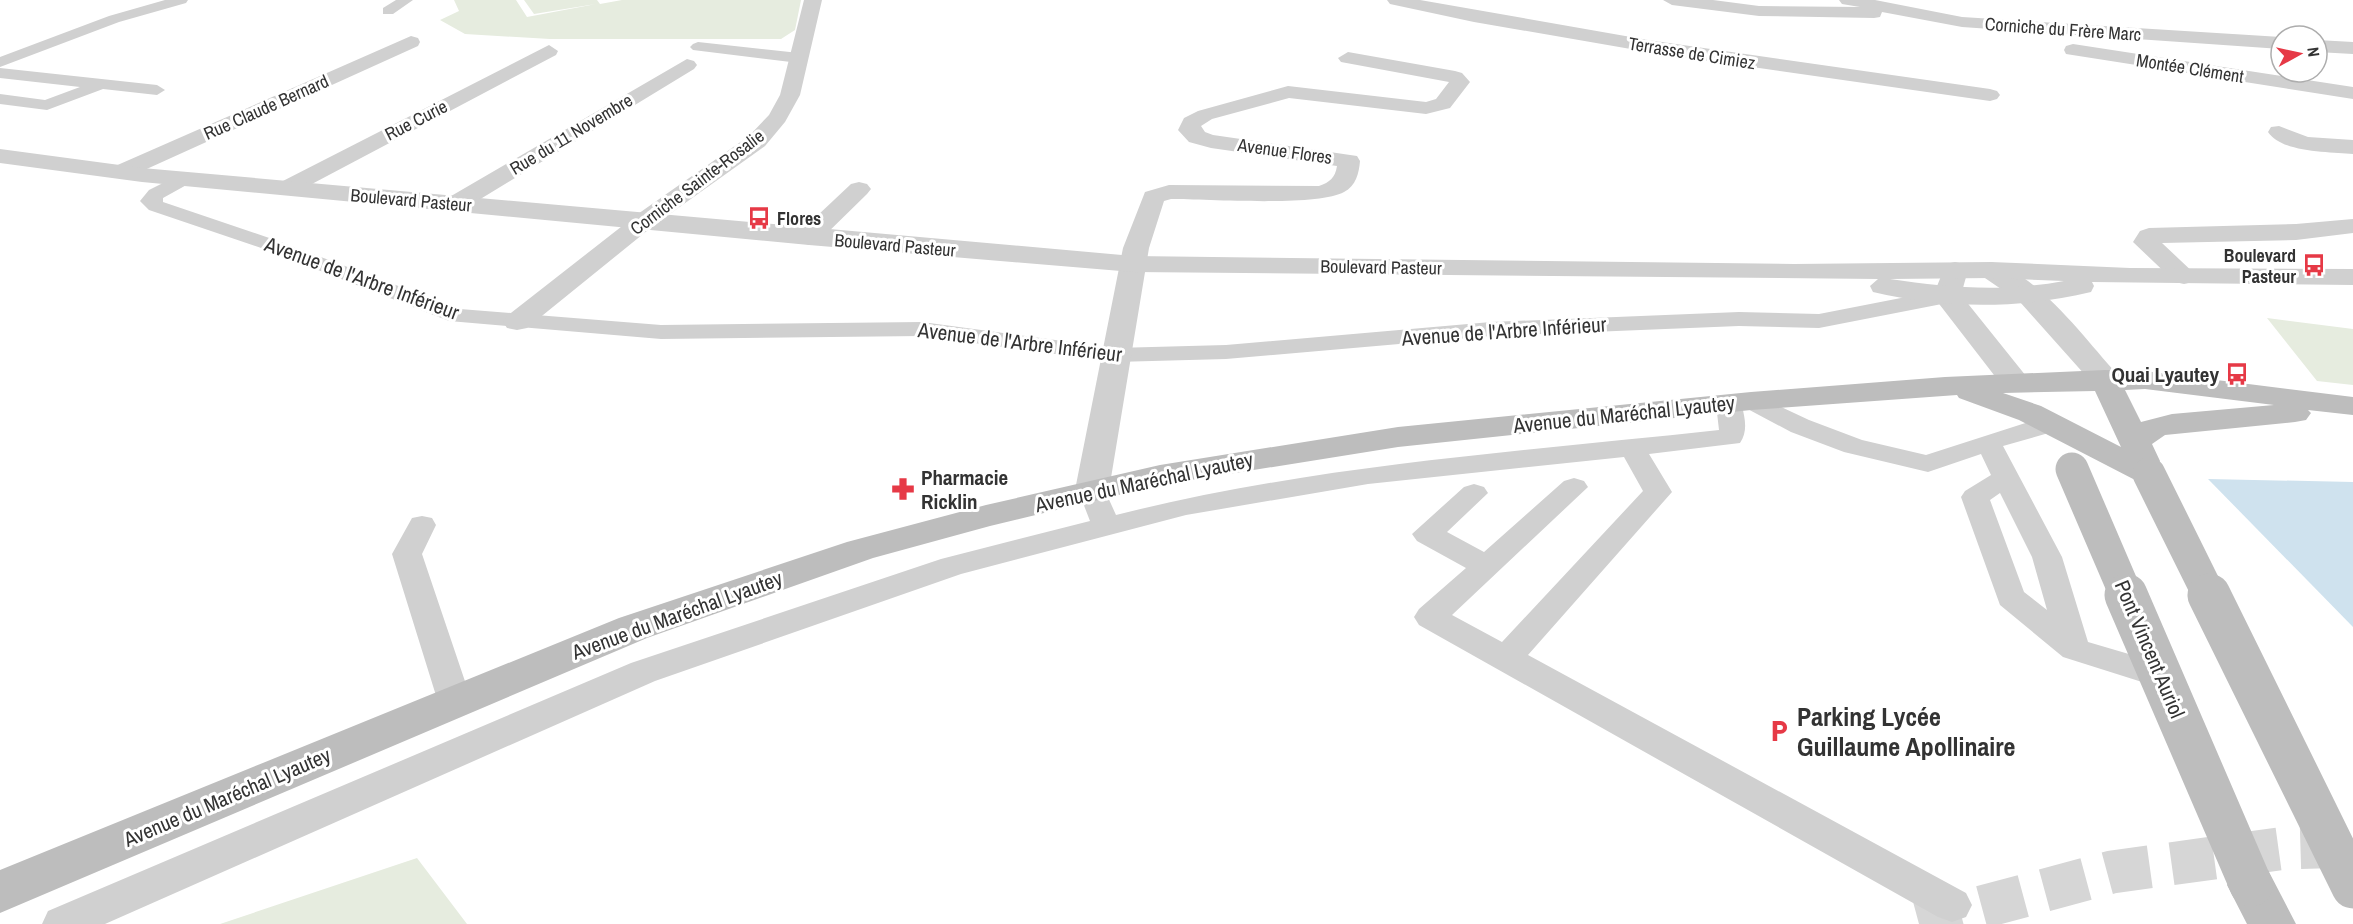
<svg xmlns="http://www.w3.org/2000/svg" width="2353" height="924" viewBox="0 0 2353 924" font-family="'Archivo Narrow',sans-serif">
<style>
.green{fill:#e6ecdf}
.water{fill:#cfe2ee}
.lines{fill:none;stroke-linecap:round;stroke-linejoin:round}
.primary-tunnel{stroke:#d6d6d6;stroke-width:43;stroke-dasharray:43 22;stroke-linecap:butt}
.service{fill:#d0d0d0;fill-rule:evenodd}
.minor{fill:#d0d0d0;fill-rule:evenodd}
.tertiary{fill:#d0d0d0;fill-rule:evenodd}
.secondary{fill:#bdbdbd;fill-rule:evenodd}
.secondary-bridge-far1{stroke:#bdbdbd;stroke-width:33}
.secondary-bridge{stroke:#bdbdbd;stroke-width:43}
.labels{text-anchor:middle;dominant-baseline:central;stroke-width:6;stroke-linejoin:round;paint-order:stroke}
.far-street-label{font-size:18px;fill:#333;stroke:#fff}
.far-poi-label{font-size:18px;font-weight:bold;fill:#333;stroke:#fff;text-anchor:start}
.street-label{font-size:21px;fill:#333;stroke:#fff}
.poi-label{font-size:21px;font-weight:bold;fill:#333;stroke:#fff;text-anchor:end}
.near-poi-label{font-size:26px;font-weight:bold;fill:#333;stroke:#fff;text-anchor:start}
</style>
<rect width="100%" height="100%" fill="#fff"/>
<path class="green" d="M454,0H516L527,17L596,4L534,14L524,0H597L600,4L622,0H801L795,30L781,39H550L465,34L440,20L459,11Z
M2267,318L2353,329V385L2317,381Z
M417,858L467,924H220Z"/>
<path class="water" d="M2208,479L2353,482V627Z"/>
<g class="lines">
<path class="primary-tunnel" d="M1919,924L2112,872L2286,848L2353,846"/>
<path class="service" d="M165,0H188L186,3L119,22L0,67V57L109,16Z
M396,0H413L393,14H383V8Z
M698,42L799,53L807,58L799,63L693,50L690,47L693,44Z
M0,68L157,85L165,90L157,95L103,89L47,110L0,104V94L45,100L80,87L0,78Z
M183,173L190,175L193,179L190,183L163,198V202L278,241L460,309L661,325L922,322L1115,348L1226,345L1491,322L1739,312L1819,314L1947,289L1955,291L1958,296L1955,301L1947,303L1819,328L1739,326L1491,336L1226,359L1115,362L922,336L661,339L449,321L264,249L149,210L140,201L149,190Z
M1751,393L1809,420L1862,440L1926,455L2041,418L2050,416L2059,418L2063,424L2059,430L2003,446L2062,557L2088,642L2173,667L2178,676L2173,685L2161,688L2063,657L2000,605L1961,497L1965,491L1991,475L1981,454L1928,472L1844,452L1791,432L1742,406C1745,419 1748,431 1740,443L1649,454L1672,492L1528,655L1966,893L1972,905L1966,917L1952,922L1938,917L1419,625L1414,617L1419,609L1466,568L1417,541L1412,534L1464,487L1474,484L1484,487L1488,493L1447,532L1484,552L1564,481L1574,478L1584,481L1588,487L1452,615L1502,642L1643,491L1624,457L1368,484L1186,515L961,574L655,681L105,924H42L48,911L631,663L941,559L1090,521L1078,490L1082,484L1092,481L1102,484L1116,515C1313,465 1518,452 1719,430L1716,404L1720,399L1729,396L1739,400L1742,396ZM2000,493L2032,557L2047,610L2024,592L1990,500Z
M422,516L432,518L436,525L422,554L472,702L467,711L455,715L443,711L438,702L392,554L412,518Z"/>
<path class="minor" d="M804,0H822L800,95L785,122L765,146L653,226L527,328L517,330L507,328L503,322L507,316L635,216L749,136L769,115L780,95Z
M1387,0H1420L1648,40L1990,89L1997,91L2000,95L1997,99L1990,101L1648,52L1474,22L1390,4Z
M1663,0H1713L1759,6L1860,7L1842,4L1839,0H1875L1962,17L2281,37V49L1962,27L1882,12L1880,17L1874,18L1759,16L1672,5Z
M411,36L418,38L420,42L418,46L129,177H113L109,172L113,167Z
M2317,40L2353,42V54L2317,52Z
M2073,44L2353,87V99L2066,54L2064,50L2066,46Z
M549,45L558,51L556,55L293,194H277L273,189L277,184Z
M1348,52L1455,71L1462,73L1470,82L1450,108L1426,114L1289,98L1212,119L1201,126L1205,132L1213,135L1357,156L1360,161C1359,173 1356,186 1344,192C1318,207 1206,199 1171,199L1164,201L1149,248L1109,490L1104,497L1092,501L1080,497L1075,490L1123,248L1145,192L1169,185L1319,186C1330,182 1335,178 1337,166L1211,148L1189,142L1178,130L1184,118L1198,111L1288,86L1426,102L1436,99L1449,82L1341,62L1338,58Z
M687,59L694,61L697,65L694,69L464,209L455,211L446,209L443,204L446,199Z
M2279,126L2308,137L2353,140V154C2330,152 2282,153 2268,132L2271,127Z
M859,182L867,184L871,189L867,194L818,242L809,245L800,242L796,237L800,232L851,184Z
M2353,219V233L2296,240L2162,243L2197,276L2193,282L2184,284L2175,282L2133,242L2140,231L2149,228L2296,224Z
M1955,262L1964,264L1968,270L1961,295L2026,376L2030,382L2026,388L2015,391L2004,388L1933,296L1946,264Z
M1991,262C2038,274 2084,338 2116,373L2120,379L2116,385L2105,388L2094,385L2020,302L1982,276L1978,270L1982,264Z"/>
<path class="tertiary" d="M0,149L142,168L1133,256L1794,264L1991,262L2130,268L2353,269V285L2092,282L2094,286L2091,292C2020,309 1944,309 1873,292L1870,286L1878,279L1133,272L809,245L142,182L0,163ZM1991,278L2064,281C2006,292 1948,288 1890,279Z"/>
<path class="secondary" d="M2105,370L2145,371L2353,397V415L2308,410L2311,413L2306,420L2295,422L2165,435L2152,444L2160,461L2158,465L2166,474L2161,481L2149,484L2137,481L2019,420L1959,398L1957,395L1751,410L1398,447L1160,485L990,526L873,558L647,638L0,913V870L619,618L847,542L986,505L1160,465L1398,427L1751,392L1945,377ZM2145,389L2274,405L2172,414L2141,422L2125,390ZM2095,391L2121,447L2041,406L2003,393Z
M2251,864L2268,870L2296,924H2247L2227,885L2234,870Z"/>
<path class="secondary-bridge-far1" d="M2072,469L2127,597
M2149,474L2210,597"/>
<path class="secondary-bridge" d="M2126,595L2251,885
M2209,595L2353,887"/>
</g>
<defs>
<g id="bus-bare" transform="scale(1.8)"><path d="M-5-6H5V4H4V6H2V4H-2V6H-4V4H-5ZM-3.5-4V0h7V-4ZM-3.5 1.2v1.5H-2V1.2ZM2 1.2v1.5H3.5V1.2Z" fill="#e63946" stroke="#fff" stroke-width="2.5" paint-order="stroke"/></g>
<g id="pharmacy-bare" transform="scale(1.8)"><path d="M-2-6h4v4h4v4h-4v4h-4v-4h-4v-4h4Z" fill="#e63946" stroke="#fff" stroke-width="2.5" paint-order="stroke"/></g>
<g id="parking-bare" transform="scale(1.8)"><path d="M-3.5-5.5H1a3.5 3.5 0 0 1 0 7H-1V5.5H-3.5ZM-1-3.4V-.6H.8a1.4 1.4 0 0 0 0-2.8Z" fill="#e63946" stroke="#fff" stroke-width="2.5" paint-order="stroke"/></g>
</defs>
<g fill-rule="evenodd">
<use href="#bus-bare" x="759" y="218"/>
<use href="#bus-bare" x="2314" y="265"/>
<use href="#bus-bare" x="2237" y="374"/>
<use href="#pharmacy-bare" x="903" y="489"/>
<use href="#parking-bare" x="1779" y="731"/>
</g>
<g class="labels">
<g class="far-street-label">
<text transform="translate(2063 29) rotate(4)">Corniche du Frère Marc</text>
<text transform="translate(1692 53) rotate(9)">Terrasse de Cimiez</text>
<text transform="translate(2190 68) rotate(9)">Montée Clément</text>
<text transform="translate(266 107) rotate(-24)">Rue Claude Bernard</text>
<text transform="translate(416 120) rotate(-27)">Rue Curie</text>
<text transform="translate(571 134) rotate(-31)">Rue du 11 Novembre</text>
<text transform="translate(1285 151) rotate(8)">Avenue Flores</text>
<text transform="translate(697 182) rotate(-37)">Corniche Sainte-Rosalie</text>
<text transform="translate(411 200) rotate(5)">Boulevard Pasteur</text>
<text transform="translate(895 245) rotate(5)">Boulevard Pasteur</text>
<text transform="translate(1381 267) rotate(1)">Boulevard Pasteur</text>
</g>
<g class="far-poi-label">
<text x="777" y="218">Flores</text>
<text x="2296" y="255" text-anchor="end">Boulevard<tspan x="2296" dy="21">Pasteur</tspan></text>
</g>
<g class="street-label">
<text transform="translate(362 278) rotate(20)">Avenue de l'Arbre Inférieur</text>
<text transform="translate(1504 331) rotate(-4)">Avenue de l'Arbre Inférieur</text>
<text transform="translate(1020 342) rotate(7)">Avenue de l'Arbre Inférieur</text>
<text transform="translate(1624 414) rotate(-6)">Avenue du Maréchal Lyautey</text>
<text transform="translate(1144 482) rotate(-12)">Avenue du Maréchal Lyautey</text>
<text transform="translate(677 615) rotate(-20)">Avenue du Maréchal Lyautey</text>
<text transform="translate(2150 649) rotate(67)">Pont Vincent Auriol</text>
<text transform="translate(227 797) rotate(-23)">Avenue du Maréchal Lyautey</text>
</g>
<g class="poi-label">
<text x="2219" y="374">Quai Lyautey</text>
<text x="921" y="477" text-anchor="start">Pharmacie<tspan x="921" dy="24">Ricklin</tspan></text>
</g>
<g class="near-poi-label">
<text x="1797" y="716">Parking Lycée<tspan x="1797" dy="30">Guillaume Apollinaire</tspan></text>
</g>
</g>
<g transform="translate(2299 54) rotate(82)"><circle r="28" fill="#ffffff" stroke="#adadad" stroke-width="1.5"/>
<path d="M0-4.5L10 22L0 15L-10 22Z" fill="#e63946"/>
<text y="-9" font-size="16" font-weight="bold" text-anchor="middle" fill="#333333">N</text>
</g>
</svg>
